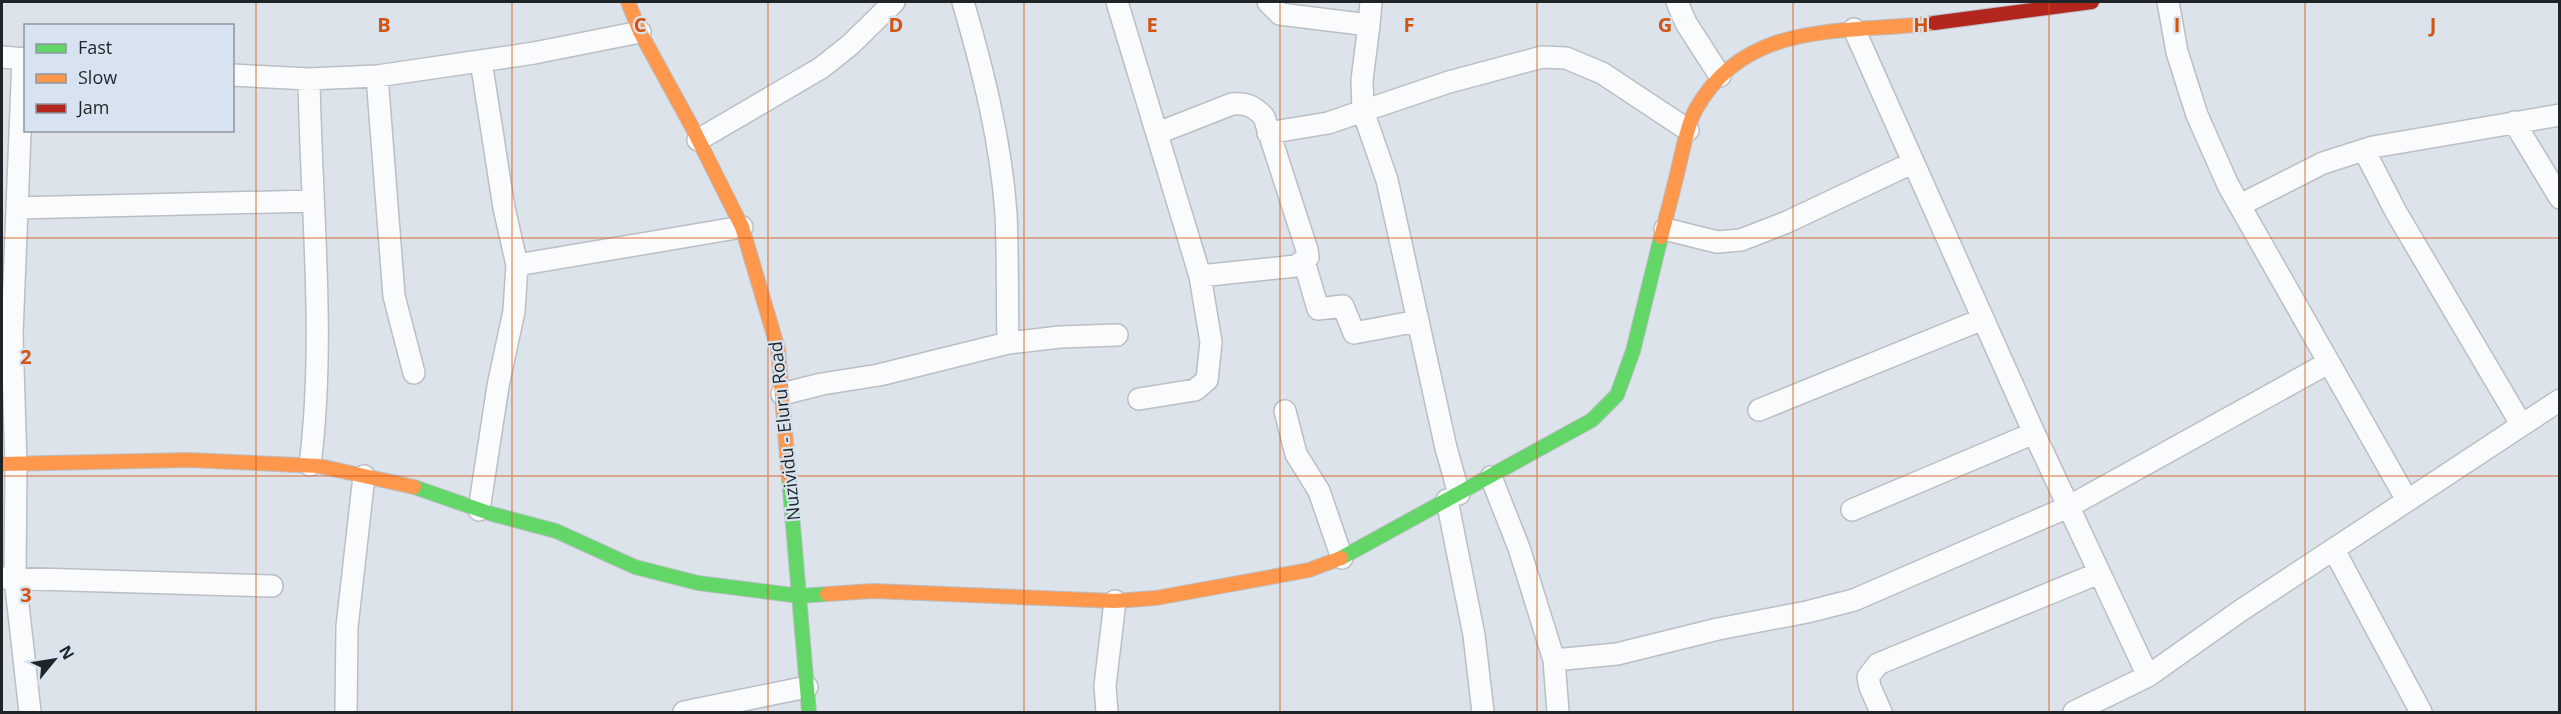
<svg xmlns="http://www.w3.org/2000/svg" width="2561" height="714" viewBox="0 0 2561 714" font-family="'Open Sans',sans-serif">
<style>
.lines{fill:none;stroke-linecap:round;stroke-linejoin:round}
.street-casing{stroke:#babfc4;stroke-width:24}
.fast-casing{stroke:#babfc4;stroke-width:16}
.slow-casing{stroke:#babfc4;stroke-width:16}
.jam-casing{stroke:#babfc4;stroke-width:16}
.street{stroke:#fafbfc;stroke-width:21}
.fast{stroke:#63d668;stroke-width:14}
.slow{stroke:#ff974d;stroke-width:14}
.jam{stroke:#b3261e;stroke-width:14}
.grid{fill:none;stroke:#d4540f;stroke-width:1.5;stroke-opacity:0.55}
.labels{text-anchor:middle;dominant-baseline:central;stroke-width:4.5;stroke-linejoin:round;paint-order:stroke}
.street-label{font-size:18px;fill:#1f2428;stroke:#d7e3f0}
.grid-label{font-size:20px;text-anchor:middle;font-weight:bold;fill:#d4540f;stroke:#d7e3f0;stroke-width:4.5;stroke-linejoin:round;paint-order:stroke}
</style>
<rect width="100%" height="100%" fill="#dde3ea"/>
<g class="lines">
<g class="street-casing">
<path id="street" d="M963,2C983,70 1001,142 1006,214C1008,257 1007,300 1008,343
M1117,2L1200,276L1211,342L1207,380L1195,390L1139,399
M1677,2L1686,23L1720,76
M2168,2L2177,52L2197,115L2228,185L2407,500
M1369,25L1371,2
M1854,29L2034,433L2148,676
M2,57L26,59
M23,59L12,334L16,465L15,578L30,712
M232,75L309,79L377,76L534,53L640,32
M377,76L394,296L414,373
M309,79C311,207 326,337 310,465
M2514,122L2560,198
M1158,133L1232,104C1247,103 1254,106 1264,117L1307,250L1308,257L1296,266L1200,276
M1268,133L1328,123L1363,111L1362,80L1369,25L1280,14L1268,2
M698,140L821,68L850,45L894,2
M2364,150L2396,212L2521,424
M2240,205L2323,163L2373,147L2560,115
M17,208L313,201
M1665,229L1717,242L1741,240L1787,222L1912,163
M1304,261L1318,309L1343,306L1354,333L1418,321
M517,265L742,227
M782,394L822,384L879,375L1008,343L1060,337L1117,335
M1759,410L1983,319
M1285,411L1296,454L1319,491L1342,558
M1491,477L1519,548L1554,660L1558,712
M1459,494L1446,448L1387,180L1363,111L1449,82L1542,57L1566,58L1602,73L1688,130
M1447,500L1474,635L1483,712
M479,510L498,386L514,311L517,265L504,208L481,61
M1852,510L2034,433
M2334,550L2421,712
M2,578L272,586
M1554,660L1617,654L1718,629L1807,612L1854,600L2068,507L2328,363
M346,712L347,627L364,476
M684,712L807,687
M1107,712L1105,686L1115,601
M1881,712L1870,687L1868,677L1878,664L2099,573
M2074,712L2148,676L2240,611L2560,400"/>
</g>
<g class="fast-casing">
<path id="fast" d="M789,479L809,712
M414,487L492,514L556,531L635,567L698,583L800,596L827,594
M1341,558L1592,420L1617,395L1633,351L1661,237"/>
</g>
<g class="slow-casing">
<path id="slow" d="M628,2L640,32L692,127L742,227L778,349L789,479
M1661,237C1668,210 1675,184 1681,157C1685,141 1688,123 1696,109C1747,18 1847,34 1934,23
M2,464L189,460L319,466L414,487
M827,594L873,591L1115,601L1156,598L1309,570L1341,558"/>
</g>
<g class="jam-casing">
<path id="jam" d="M1934,23L2092,2"/>
</g>
<use href="#street" class="street"/>
<use href="#fast" class="fast"/>
<use href="#slow" class="slow"/>
<use href="#jam" class="jam"/>
</g>
<path class="grid" d="M256,2V712M512,2V712M768,2V712M1024,2V712M1280,2V712M1537,2V712M1793,2V712M2049,2V712M2305,2V712M2,238H2560M2,476H2560"/>
<g class="labels">
<g class="street-label">
<text transform="translate(784 431) rotate(-96)">Nuzividu - Eluru Road</text>
</g>
</g>
<g class="grid-label">
<text x="384" y="32">B</text>
<text x="640" y="32">C</text>
<text x="896" y="32">D</text>
<text x="1152" y="32">E</text>
<text x="1409" y="32">F</text>
<text x="1665" y="32">G</text>
<text x="1921" y="32">H</text>
<text x="2177" y="32">I</text>
<text x="2433" y="32">J</text>
<text x="26" y="364">2</text>
<text x="26" y="602">3</text>
</g>
<rect width="2561" height="714" fill="none" stroke="#1f2428" stroke-width="6"/>
<rect x="24" y="24" width="210" height="108" fill="#d7e3f0" stroke="#8d97a0" stroke-width="1.5"/>
<rect x="36" y="44" width="30" height="9" fill="#63d668" stroke="#8d97a0" stroke-width="1.5"/>
<text x="78" y="54" font-size="18" fill="#1f2428">Fast</text>
<rect x="36" y="74" width="30" height="9" fill="#ff974d" stroke="#8d97a0" stroke-width="1.5"/>
<text x="78" y="84" font-size="18" fill="#1f2428">Slow</text>
<rect x="36" y="104" width="30" height="9" fill="#b3261e" stroke="#8d97a0" stroke-width="1.5"/>
<text x="78" y="114" font-size="18" fill="#1f2428">Jam</text>
<g transform="translate(54 660) rotate(60)" stroke="#d7e3f0" stroke-width="4.5" paint-order="stroke">
<path d="M0-4.5L10 22L0 15L-10 22Z" fill="#1f2428"/>
<text y="-9" font-size="16" font-weight="bold" text-anchor="middle" fill="#1f2428">N</text>
</g>
</svg>
